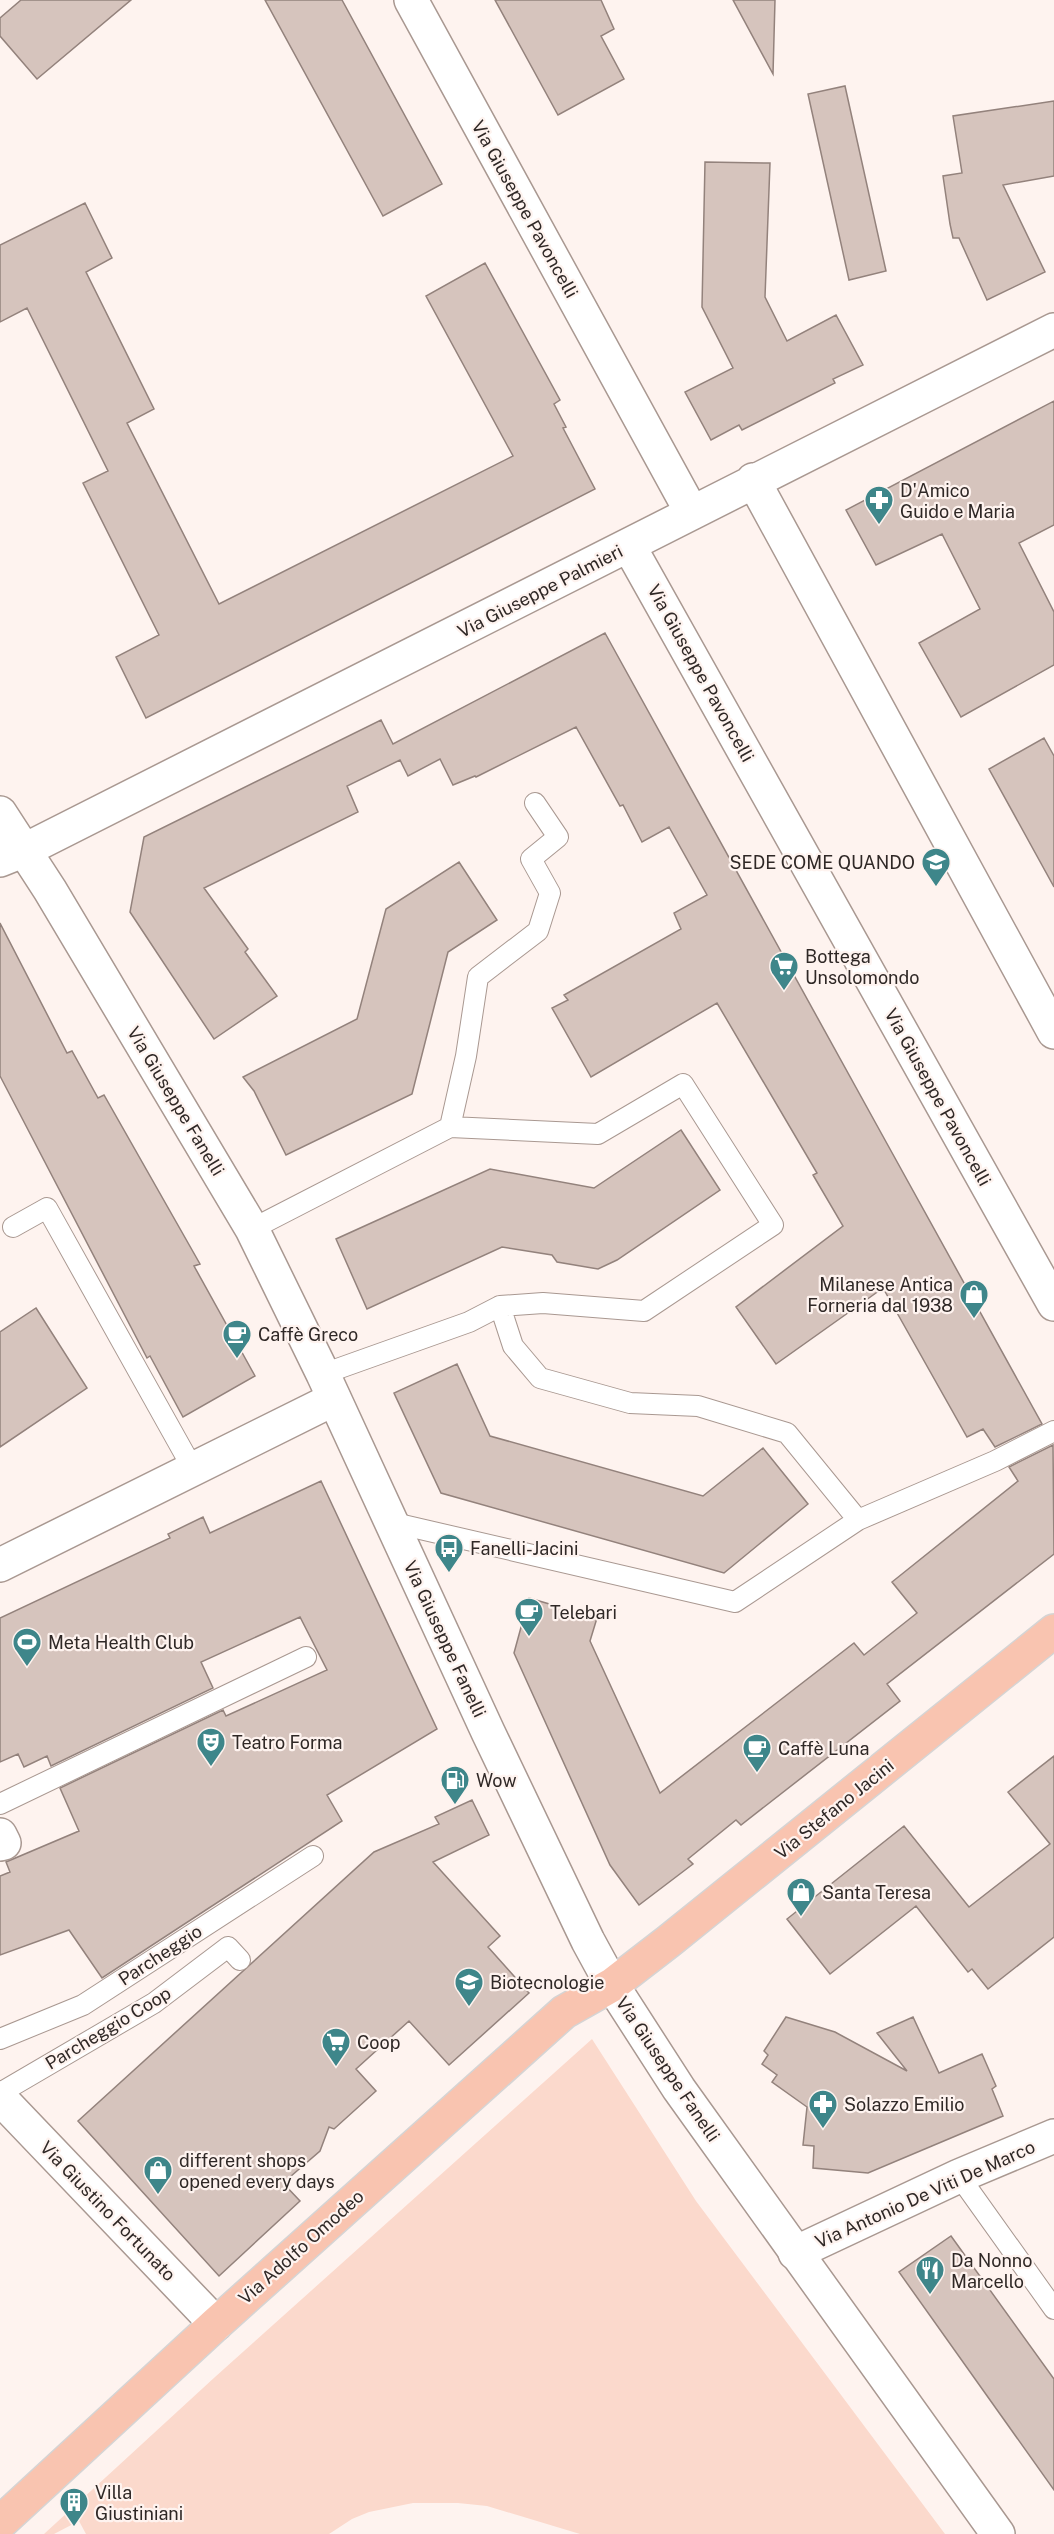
<svg xmlns="http://www.w3.org/2000/svg" width="1054" height="2534" viewBox="0 0 1054 2534" font-family="'Public Sans',sans-serif">
<style>
.green{fill:#fbd9cc}
.building{fill:#d6c4bd;stroke:#93827c;stroke-width:1.5}
.lines{fill:none;stroke-linecap:round;stroke-linejoin:round}
.lane-casing{stroke:#a99891;stroke-width:22}
.street-casing{stroke:#a99891;stroke-width:36}
.secondary-casing{stroke:#a99891;stroke-width:36}
.primary-casing{stroke:#d5d4d4;stroke-width:36}
.lane{stroke:#fff;stroke-width:20}
.street{stroke:#fff;stroke-width:33}
.secondary{stroke:#fff;stroke-width:33}
.primary{stroke:#f9c4b0;stroke-width:33}
.labels{text-anchor:middle;dominant-baseline:central;stroke-width:4.5;stroke-linejoin:round;paint-order:stroke}
.street-label{font-size:18px;fill:#2f2826;stroke:#fef3ef}
.poi-label{font-size:18px;fill:#2f2826;stroke:#fef3ef;text-anchor:start}
</style>
<rect width="100%" height="100%" fill="#fef3ef"/>
<path class="green" d="M592,2039L696,2201L945,2534H580L487,2506L458,2503H413L369,2512L352,2519L329,2534H86L79,2521L54,2534H44L215,2377Z"/>
<path class="building" d="M21,0H131L37,79L0,36V18Z
M265,0H342L442,184L383,216Z
M495,0H601L614,29L601,36L624,79L558,115Z
M733,0H775L773,74Z
M845,86L886,271L849,280L808,94Z
M1054,101V176L1003,185L1045,272L987,300L959,238H953L950,224L943,176L962,173L953,116Z
M705,162L770,163L765,297L787,341L836,315L863,365L833,379L835,383L742,430L739,425L711,440L685,392L733,368L702,307Z
M85,203L112,258L86,272L154,409L127,423L219,604L513,456L426,296L485,263L560,400L554,404L566,427L563,428L595,489L146,718L116,657L159,635L83,483L108,471L27,308L0,322V245Z
M1054,401V525L1019,543L1054,612V665L961,717L919,643L980,609L942,534L876,565L846,510Z
M605,633L885,1140L1042,1424L995,1447L983,1429L967,1437L883,1288L776,1364L736,1307L843,1226L813,1175L817,1173L717,1003L591,1077L552,1008L568,1000L564,995L681,929L674,913L707,895L669,827L642,842L623,805L620,806L576,727L476,777L475,776L453,785L440,759L408,776L400,760L347,786L358,812L204,888L248,949L245,952L277,996L214,1039L130,912L144,837L381,720L393,744Z
M1044,738L1054,756V887L989,769Z
M459,862L497,920L448,952L412,1094L286,1155L254,1091L243,1077L357,1019L386,909Z
M0,923L67,1053L72,1051L98,1098L104,1095L200,1264L194,1266L255,1376L183,1417L150,1356L147,1358L0,1076Z
M681,1130L720,1190L617,1260L598,1269L557,1262L552,1255L502,1247L367,1309L336,1239L490,1169L594,1188Z
M36,1308L87,1388L0,1447V1332Z
M457,1364L490,1436L703,1496L763,1448L808,1504L724,1573L441,1493L394,1393Z
M1053,1445L1054,1554L887,1684L900,1701L741,1825L736,1820L688,1859L693,1864L639,1905L610,1865L514,1653L529,1598L597,1618L590,1641L660,1793L854,1643L864,1655L917,1613L892,1582L1018,1481L1009,1467Z
M321,1481L437,1729L327,1795L342,1821L102,1978L69,1930L0,1955V1876L10,1872L6,1862L79,1831L60,1788L223,1710L226,1716L327,1670L300,1617L201,1662L213,1688L51,1766L47,1756L24,1767L18,1754L0,1762V1618L170,1538L168,1534L203,1517L210,1533Z
M1054,1756V1937L988,1989L972,1969L968,1972L916,1906L830,1974L787,1919L904,1826L969,1907L1050,1844L1008,1792Z
M472,1800L489,1835L433,1862L500,1936L488,1947L529,1993L449,2065L409,2021L356,2069L376,2091L334,2129L329,2127L320,2151L283,2183L300,2201L219,2276L78,2121L374,1852L439,1824L435,1817Z
M786,2017L835,2032L907,2071L877,2033L913,2017L939,2073L982,2054L996,2086L992,2089L1003,2116L868,2173L813,2168L814,2146L803,2145L807,2107L772,2082L777,2075L762,2064L768,2055L764,2051Z
M951,2236L1054,2379V2490L899,2272Z"/>
<g class="lines">
<g class="lane-casing">
<path id="lane" d="M13,1227L47,1208L193,1469
M252,1229L450,1127L466,1056L478,977L538,931L550,893L531,859L558,837L535,803
M500,1306L513,1346L540,1378L630,1403L698,1406L787,1433L858,1520
M323,1374L469,1322L500,1306L543,1303L644,1311L773,1225L683,1084L598,1134L450,1127
M390,1522L735,1602L858,1520L995,1461L1054,1431
M0,1804L306,1657
M0,2039L83,2005L313,1856
M0,2093L154,2003L228,1947L240,1960
M959,2176L1054,2309"/>
</g>
<g class="street-casing">
<path id="street" d="M411,0L692,513
M753,480L1054,1032
M629,546L1054,1304
M0,860L25,850L1054,330
M0,1565L334,1399
M0,1835L4,1843L0,1844
M0,2098L216,2324
M795,2253L959,2176L1054,2136"/>
</g>
<g class="secondary-casing">
<path id="secondary" d="M0,813L50,890L252,1229L323,1374L488,1732L588,1941L612,1985L679,2089L998,2534"/>
</g>
<g class="primary-casing">
<path id="primary" d="M0,2523L216,2324L564,2012L612,1985L669,1941L1054,1631"/>
</g>
<use href="#lane" class="lane"/>
<use href="#street" class="street"/>
<use href="#secondary" class="secondary"/>
<use href="#primary" class="primary"/>
</g>
<defs>
<g id="pharmacy-pin" transform="scale(1.5)"><path d="M0 17L-7.5 6A9.5 9.5 0 1 1 7.5 6Z" fill="#3e868a" stroke="#fef3ef"/><path d="M-2-6h4v4h4v4h-4v4h-4v-4h-4v-4h4Z" fill="#fff"/></g>
<g id="university-pin" transform="scale(1.5)"><path d="M0 17L-7.5 6A9.5 9.5 0 1 1 7.5 6Z" fill="#3e868a" stroke="#fef3ef"/><path d="M0-5L7-2L0 1L-7-2ZM-4 1L0 2.5L4 1V4Q0 6-4 4Z" fill="#fff"/></g>
<g id="supermarket-pin" transform="scale(1.5)"><path d="M0 17L-7.5 6A9.5 9.5 0 1 1 7.5 6Z" fill="#3e868a" stroke="#fef3ef"/><path d="M-6-5.5h2.5l.6 2H6L4.5 2H-2.5L-4.4-4H-6ZM-1.5 3.2a1.3 1.3 0 1 0 .1 0ZM3 3.2a1.3 1.3 0 1 0 .1 0Z" fill="#fff"/></g>
<g id="shop-pin" transform="scale(1.5)"><path d="M0 17L-7.5 6A9.5 9.5 0 1 1 7.5 6Z" fill="#3e868a" stroke="#fef3ef"/><path d="M-5-2.5h2.3a2.7 3.5 0 0 1 5.4 0H5L5.5 6h-11ZM-1.5-2.5h3a1.5 2.3 0 0 0-3 0Z" fill="#fff"/></g>
<g id="cafe-pin" transform="scale(1.5)"><path d="M0 17L-7.5 6A9.5 9.5 0 1 1 7.5 6Z" fill="#3e868a" stroke="#fef3ef"/><path d="M-5.5-4.5H6V0H3Q3 3.5 0 3.5H-2.5Q-5.5 3.5-5.5 0ZM3-3.2v2h1.7v-2ZM-6 4.5H4V6H-6Z" fill="#fff"/></g>
<g id="bus-pin" transform="scale(1.5)"><path d="M0 17L-7.5 6A9.5 9.5 0 1 1 7.5 6Z" fill="#3e868a" stroke="#fef3ef"/><path d="M-5-6H5V4H4V6H2V4H-2V6H-4V4H-5ZM-3.5-4V0h7V-4ZM-3.5 1.2v1.5H-2V1.2ZM2 1.2v1.5H3.5V1.2Z" fill="#fff"/></g>
<g id="stadium-pin" transform="scale(1.5)"><path d="M0 17L-7.5 6A9.5 9.5 0 1 1 7.5 6Z" fill="#3e868a" stroke="#fef3ef"/><path d="M0-5a6.5 5 0 1 0 0 10a6.5 5 0 1 0 0-10ZM-3.5-1.8h7v3.6h-7Z" fill="#fff"/></g>
<g id="theatre-pin" transform="scale(1.5)"><path d="M0 17L-7.5 6A9.5 9.5 0 1 1 7.5 6Z" fill="#3e868a" stroke="#fef3ef"/><path d="M-5-5.5Q0-4 5-5.5V0Q5 5 0 6Q-5 5-5 0ZM-3.3-2.5H-1v1.5H-3.3ZM1-2.5H3.3v1.5H1ZM-2.8 1Q0 5.5 2.8 1Z" fill="#fff"/></g>
<g id="fuel-pin" transform="scale(1.5)"><path d="M0 17L-7.5 6A9.5 9.5 0 1 1 7.5 6Z" fill="#3e868a" stroke="#fef3ef"/><path d="M-5.5-6h7V0h2V4h1.3V-2.5L3-4.5l.8-.8L6-3V5H2.5V1h-1V6h-7ZM-4.2-4.7v3.2H.2V-4.7Z" fill="#fff"/></g>
<g id="restaurant-pin" transform="scale(1.5)"><path d="M0 17L-7.5 6A9.5 9.5 0 1 1 7.5 6Z" fill="#3e868a" stroke="#fef3ef"/><path d="M-5-6h1v4h1v-4h1v4h1v-4h1v5L-1.5 .5V6h-2V.5L-5-1ZM5-6V6H3V1.5H1.5Q1.5-4 5-6Z" fill="#fff"/></g>
<g id="building-pin" transform="scale(1.5)"><path d="M0 17L-7.5 6A9.5 9.5 0 1 1 7.5 6Z" fill="#3e868a" stroke="#fef3ef"/><path d="M-4-6H4V6H1V3H-1V6H-4ZM-2.5-4.3h1.7v1.8h-1.7ZM.8-4.3h1.7v1.8H.8ZM-2.5-1h1.7V.8h-1.7ZM.8-1h1.7V.8H.8Z" fill="#fff"/></g>
</defs>
<g fill-rule="evenodd">
<use href="#pharmacy-pin" x="879" y="500"/>
<use href="#university-pin" x="936" y="862"/>
<use href="#supermarket-pin" x="784" y="966"/>
<use href="#shop-pin" x="974" y="1294"/>
<use href="#cafe-pin" x="237" y="1334"/>
<use href="#bus-pin" x="449" y="1548"/>
<use href="#cafe-pin" x="529" y="1612"/>
<use href="#stadium-pin" x="27" y="1642"/>
<use href="#theatre-pin" x="211" y="1742"/>
<use href="#cafe-pin" x="757" y="1748"/>
<use href="#fuel-pin" x="455" y="1780"/>
<use href="#shop-pin" x="801" y="1892"/>
<use href="#university-pin" x="469" y="1982"/>
<use href="#supermarket-pin" x="336" y="2042"/>
<use href="#pharmacy-pin" x="823" y="2104"/>
<use href="#shop-pin" x="158" y="2170"/>
<use href="#restaurant-pin" x="930" y="2270"/>
<use href="#building-pin" x="74" y="2502"/>
</g>
<g class="labels">
<g class="street-label">
<text transform="translate(525 209) rotate(61)">Via Giuseppe Pavoncelli</text>
<text transform="translate(540 591) rotate(-27)">Via Giuseppe Palmieri</text>
<text transform="translate(701 673) rotate(61)">Via Giuseppe Pavoncelli</text>
<text transform="translate(938 1097) rotate(61)">Via Giuseppe Pavoncelli</text>
<text transform="translate(176 1101) rotate(59)">Via Giuseppe Fanelli</text>
<text transform="translate(445 1639) rotate(65)">Via Giuseppe Fanelli</text>
<text transform="translate(834 1809) rotate(-39)">Via Stefano Jacini</text>
<text transform="translate(160 1955) rotate(-33)">Parcheggio</text>
<text transform="translate(108 2028) rotate(-31)">Parcheggio Coop</text>
<text transform="translate(668 2069) rotate(56)">Via Giuseppe Fanelli</text>
<text transform="translate(925 2194) rotate(-24)">Via Antonio De Viti De Marco</text>
<text transform="translate(108 2211) rotate(46)">Via Giustino Fortunato</text>
<text transform="translate(301 2247) rotate(-42)">Via Adolfo Omodeo</text>
</g>
<g class="poi-label">
<text x="900" y="490">D'Amico<tspan x="900" dy="21">Guido e Maria</tspan></text>
<text x="915" y="862" text-anchor="end">SEDE COME QUANDO</text>
<text x="805" y="956">Bottega<tspan x="805" dy="21">Unsolomondo</tspan></text>
<text x="953" y="1284" text-anchor="end">Milanese Antica<tspan x="953" dy="21">Forneria dal 1938</tspan></text>
<text x="258" y="1334">Caffè Greco</text>
<text x="470" y="1548">Fanelli-Jacini</text>
<text x="550" y="1612">Telebari</text>
<text x="48" y="1642">Meta Health Club</text>
<text x="232" y="1742">Teatro Forma</text>
<text x="778" y="1748">Caffè Luna</text>
<text x="476" y="1780">Wow</text>
<text x="822" y="1892">Santa Teresa</text>
<text x="490" y="1982">Biotecnologie</text>
<text x="357" y="2042">Coop</text>
<text x="844" y="2104">Solazzo Emilio</text>
<text x="179" y="2160">different shops<tspan x="179" dy="21">opened every days</tspan></text>
<text x="951" y="2260">Da Nonno<tspan x="951" dy="21">Marcello</tspan></text>
<text x="95" y="2492">Villa<tspan x="95" dy="21">Giustiniani</tspan></text>
</g>
</g>
</svg>
